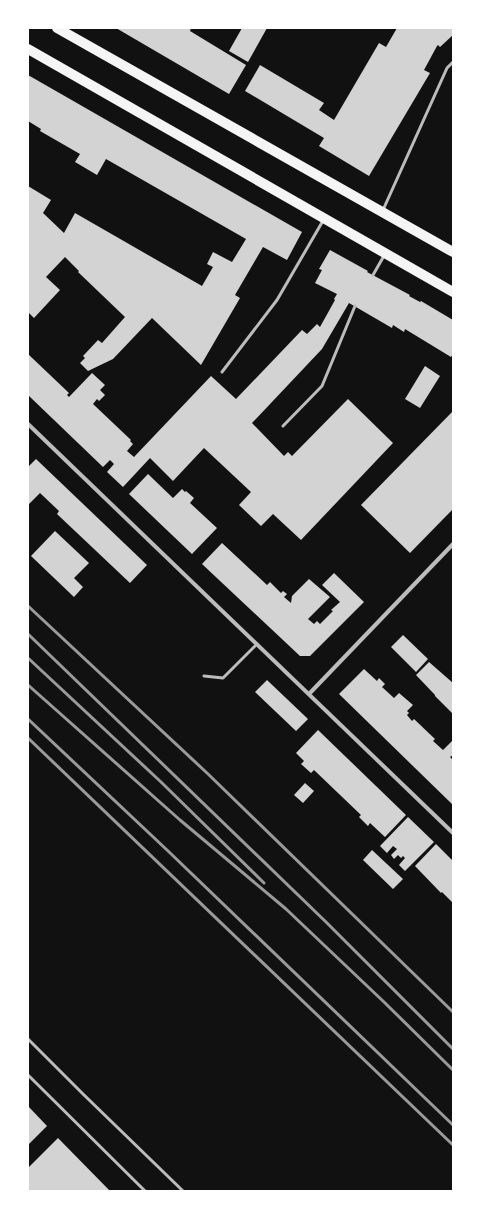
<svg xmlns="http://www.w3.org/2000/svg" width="481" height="1219" viewBox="0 0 481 1219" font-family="Lato,sans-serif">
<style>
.building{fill:#d3d3d3}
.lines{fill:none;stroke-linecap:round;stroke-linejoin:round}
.service{stroke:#bcbcbc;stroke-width:3}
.minor{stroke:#bcbcbc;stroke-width:4}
.primary{stroke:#f5f5f5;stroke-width:10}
.rail{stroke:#9a9a9a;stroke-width:3}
</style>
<rect width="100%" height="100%" fill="#111"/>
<path class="building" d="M116,28H191L190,31L246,65L229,94Z
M242,28H267L248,62L229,51Z
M397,28H453V35L440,47L438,45L437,46L424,70L430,73L369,176L319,146L324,138L245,91L260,65L324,103L319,110L334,120L379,43L386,47Z
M28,75L302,232L287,260L263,247L235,295L240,298L201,365L152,318L113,359L88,371L80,363L85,358L83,356L98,340L102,343L125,317L78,272L79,271L65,257L46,277L60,290L34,318L28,312V186L51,200L43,213L64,233L75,213L202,286L213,267L207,264L213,252L232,262L246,239L106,159L97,175L75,162L80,154L40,131L41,129L28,121Z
M330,250L368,271L367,272L410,295L409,296L420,302L421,301L453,320V354L451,357L405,329L404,332L393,325L392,328L349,303L322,349L252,423L284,456L288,452L292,456L348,399L393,443L301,540L273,514L261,526L239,505L251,492L204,448L173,481L150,458L123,487L107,472L114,464L110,460L103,467L28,395V354L69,393L67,395L69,397L92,373L105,385L100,390L105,395L99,401L97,399L93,404L131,440L130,441L133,444L127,451L134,457L211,376L236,399L302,330L307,334L317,324L320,327L335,300L334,299L337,294L315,283L322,270L319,269Z
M425,366L440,376L420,408L405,399Z
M453,411V509L410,553L361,505Z
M36,459L147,565L130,583L57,514L59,511L40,493L28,505V467Z
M148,474L173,498L182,489L185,492L186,491L194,498L190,503L217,528L192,554L129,494Z
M55,531L89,563L74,578L83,587L74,597L31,556Z
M222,543L267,585L270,582L281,593L283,591L287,594L284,597L291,603L292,596L309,579L330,597L308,619L314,624L317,621L320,624L333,611L331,610L340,602L322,585L334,573L364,602L310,656H300L202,564Z
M403,635L428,659L416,672L391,647Z
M429,662L453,683V714L435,696V695L416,675Z
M364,669L377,681L379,678L385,684L382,687L394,698L399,693L413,705L407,711L409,713L407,715L412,721L414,719L435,739L433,741L443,750L453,740V755L450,757L453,760V805L339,694Z
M267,680L308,719L296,731L255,692Z
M318,730L406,815L385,837L370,823L368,826L359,817L361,815L314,770L311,773L301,764L304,761L296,753Z
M305,783L314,791L303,803L294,795Z
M408,817L434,842L405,871L399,865L405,858L403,856L401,858L398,855L394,859L391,855L397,849L393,846L387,853L380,846Z
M436,844L453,861V903L442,892L441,893L415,866Z
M372,850L403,879L393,889L363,860Z
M28,1106L47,1126L28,1145Z
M58,1138L110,1191H28V1168Z"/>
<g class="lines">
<path class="service" d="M383,210L447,68L453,62
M373,275L385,254
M222,372L277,300L324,219
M283,426L322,386L355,306
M204,676L223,678L257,644
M28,1039L83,1094L183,1191
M28,1075L145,1191"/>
<path class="minor" d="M28,424L453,833
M309,694L453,544"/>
<path class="primary" d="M57,28L453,252
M28,49L453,292"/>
<path class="rail" d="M28,606L207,773L453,1012
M28,634L325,921L453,1049
M28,658L161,782L264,883
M28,685L180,820L286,909L384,1002L453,1070
M28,719L167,850L453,1125
M28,738L453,1145"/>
</g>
<rect width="481" height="1219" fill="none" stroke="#ffffff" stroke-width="58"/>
</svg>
